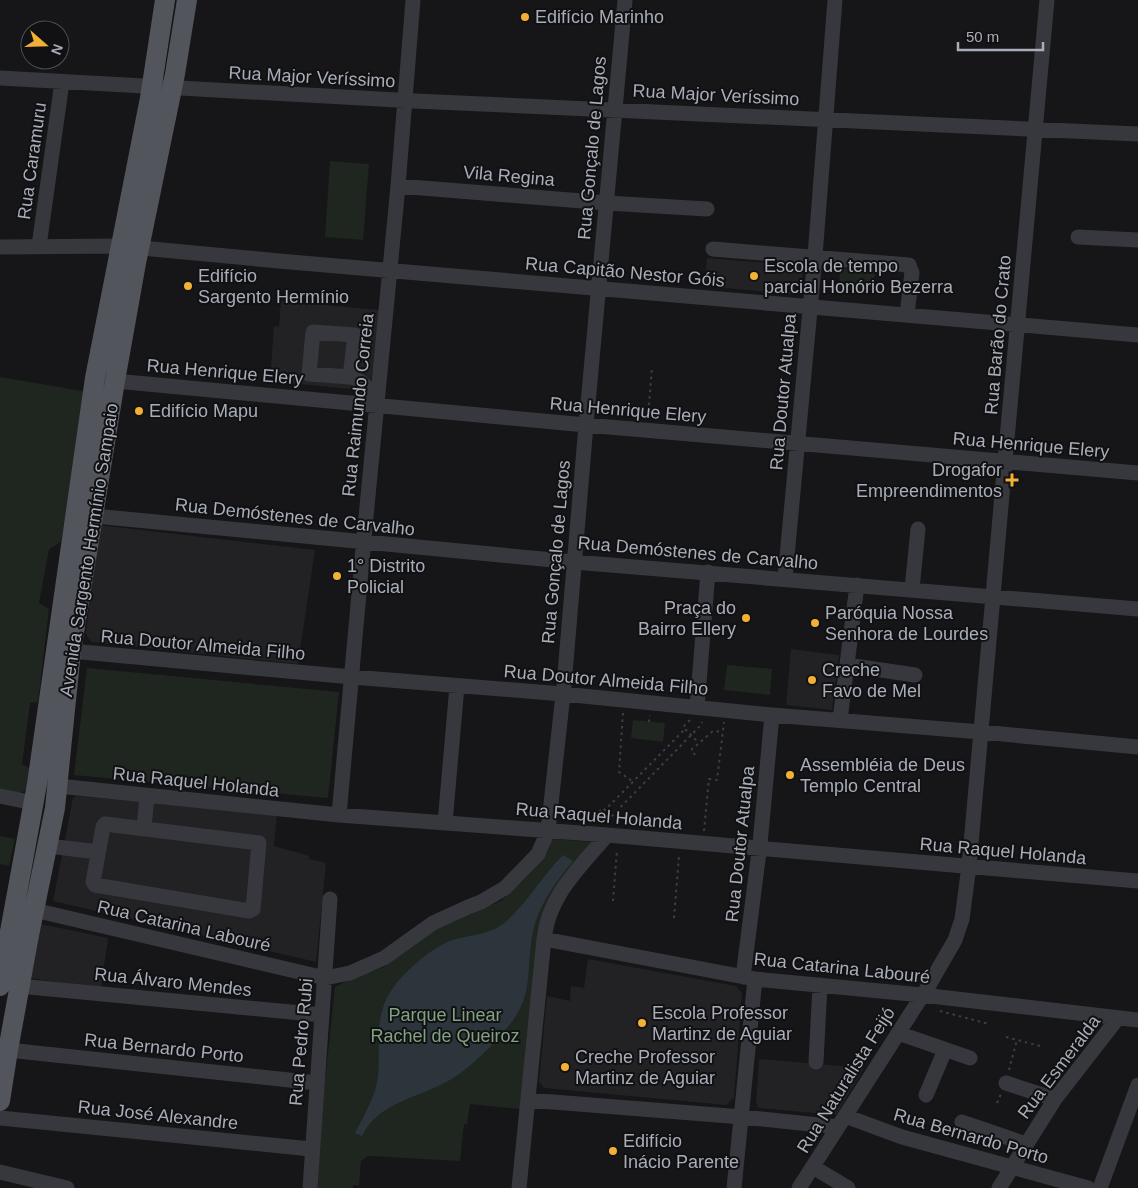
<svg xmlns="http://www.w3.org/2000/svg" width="1138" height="1188" viewBox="0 0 1138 1188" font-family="Helvetica,sans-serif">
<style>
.built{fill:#222225}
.green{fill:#1e261f}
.water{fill:#2c353c}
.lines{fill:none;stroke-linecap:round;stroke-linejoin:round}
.path{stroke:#3d3f44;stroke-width:2;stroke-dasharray:2.5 4;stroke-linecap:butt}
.minor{stroke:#37383d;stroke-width:15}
.major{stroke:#53555c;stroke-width:20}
.poi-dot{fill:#f2b134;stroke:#111113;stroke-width:2}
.labels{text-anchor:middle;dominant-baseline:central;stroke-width:4;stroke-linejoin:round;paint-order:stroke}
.poi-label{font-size:18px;fill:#a8adb8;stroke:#111113;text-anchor:start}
.street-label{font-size:18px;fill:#a8adb8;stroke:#111113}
.park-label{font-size:18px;fill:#7fa381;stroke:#111113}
</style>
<rect width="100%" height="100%" fill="#161618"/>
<path class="built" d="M707,258L803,266L801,295L704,286Z
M281,301L379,310L371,381L361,390L270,381L274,326L279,327Z
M98,525L315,550L298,664L91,642L86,634Z
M791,649L839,655L832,710L786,705Z
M76,796L277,814L274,846L309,856V859L326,863L316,962L53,901L73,798Z
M41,924L108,938L101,988L28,978Z
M588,959L736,986L742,993L734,1098L726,1105L544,1088L539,1082L547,996L570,1001L571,986L584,988Z
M759,1059L864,1068L836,1115L759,1108L756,1103Z"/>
<path class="green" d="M330,161L369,164L363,240L325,237Z
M840,268L875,271L874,291L839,289Z
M0,377L88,392L61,542L49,549L39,603L49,609L38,702L30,703L22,764L31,769L28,787L19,795L0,792Z
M727,665L772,669L770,695L724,690Z
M87,668L339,692L328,798L74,775Z
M633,720L665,723L663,742L631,738Z
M0,836L15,839L9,866L0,864Z
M556,839L590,842L593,846L562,883L521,1109L470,1104L467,1124H464L460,1161L368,1156L361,1161L359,1186L353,1185V1188H316L314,1183L335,987L349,980L384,967L433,929L501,901L524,880L547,853L552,840Z"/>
<path class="water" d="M563,855L573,861C554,884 538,906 532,936C526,974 534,997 506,1029C492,1046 469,1069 450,1080C421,1097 378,1102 362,1136L355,1133C364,1115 376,1096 378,1076C381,1045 373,1019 391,991C402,973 433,946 453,940C467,936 493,933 503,924C527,904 542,876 563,855Z"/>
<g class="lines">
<path class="path" d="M648,418L652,366
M623,713L619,772L632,781
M690,720L683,727L699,743
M649,722L650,715
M695,755L691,750L713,731L723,732
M590,821L603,808L605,810L685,729
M607,821L701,725L702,722
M704,831L709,779L717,780L724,722
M613,901L617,850
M674,918L679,856
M940,1011L989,1024
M1006,1037L1040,1046
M1009,1070L1017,1040
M997,1103L1001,1094"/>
<path class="minor" d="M0,78L415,101L1138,134
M398,186L607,203L707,209
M1078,237L1138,240
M39,246L62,82
M0,247L120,246L279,261L1138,335
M713,249L909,265L912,273L907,314
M313,332L355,335L350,377L309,374Z
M350,377C365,380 370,393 376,404
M115,381L586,425L1138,473
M84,515L574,562L1138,609
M785,578L815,256L835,0
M912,589L918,529
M71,651L352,677L563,694L772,715L981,732L1138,747
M847,665L915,675
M697,707L708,572
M840,720L857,585
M58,786L339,815L607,835L1138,881
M0,796L34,803
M339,815L365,527L398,186L413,0
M445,823L457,686
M105,824L259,843L253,909L249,911L95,885L93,882L103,827Z
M144,828L147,796
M48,846L98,852
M34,910L325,978L350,973L384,958L433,923L468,907L481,902L505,888L538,854L548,831L564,685L586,425L625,0
M544,939L755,979L922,995L1138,1020
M743,977L760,844L772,715
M19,986L322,1015
M898,1033L970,1058
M8,1050L317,1083
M816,1062L820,985
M1006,1083L1055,1099
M926,1095L945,1050
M528,1100L742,1117L838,1127
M845,1116L902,1137L1088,1188
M0,1118L311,1149
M962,1122L1026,1144
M813,1167L848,1188
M0,1172L67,1188
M310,1188L330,899
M519,1188L544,939C549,894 580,868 607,835
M734,1188L755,979
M799,1188L929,985L955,940L962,919L969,866L1005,461L1047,0
M999,1188L1055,1099L1118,1018
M1100,1188L1138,1085"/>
<path class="major" d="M0,986L37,784L95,378L150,98L165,0
M0,1101L8,1050L29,935L55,808L71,651L115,381L136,263L175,74L187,0"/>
</g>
<g class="poi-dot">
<circle cx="525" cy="17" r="5"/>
<circle cx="754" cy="276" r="5"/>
<circle cx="188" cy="286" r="5"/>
<circle cx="139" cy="411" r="5"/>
<path d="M1009.5 472.5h5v5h5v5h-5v5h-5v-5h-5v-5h5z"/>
<circle cx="337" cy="576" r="5"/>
<circle cx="746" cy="618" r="5"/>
<circle cx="815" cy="623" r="5"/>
<circle cx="812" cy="680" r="5"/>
<circle cx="790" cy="775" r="5"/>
<circle cx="642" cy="1023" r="5"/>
<circle cx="565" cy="1067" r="5"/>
<circle cx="613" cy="1151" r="5"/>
</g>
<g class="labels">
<g class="poi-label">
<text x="535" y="17">Edifício Marinho</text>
<text x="764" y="266">Escola de tempo<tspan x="764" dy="21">parcial Honório Bezerra</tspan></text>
<text x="198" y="276">Edifício<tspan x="198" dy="21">Sargento Hermínio</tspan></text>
<text x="149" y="411">Edifício Mapu</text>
<text x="1002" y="470" text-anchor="end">Drogafor<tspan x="1002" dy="21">Empreendimentos</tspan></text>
<text x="347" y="566">1° Distrito<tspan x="347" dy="21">Policial</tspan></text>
<text x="736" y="608" text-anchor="end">Praça do<tspan x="736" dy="21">Bairro Ellery</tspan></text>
<text x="825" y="613">Paróquia Nossa<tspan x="825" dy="21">Senhora de Lourdes</tspan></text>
<text x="822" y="670">Creche<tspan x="822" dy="21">Favo de Mel</tspan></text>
<text x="800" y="765">Assembléia de Deus<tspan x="800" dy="21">Templo Central</tspan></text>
<text x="652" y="1013">Escola Professor<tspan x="652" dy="21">Martinz de Aguiar</tspan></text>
<text x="575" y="1057">Creche Professor<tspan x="575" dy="21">Martinz de Aguiar</tspan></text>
<text x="623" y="1141">Edifício<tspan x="623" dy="21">Inácio Parente</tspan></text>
</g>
<g class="street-label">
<text transform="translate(312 77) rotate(3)">Rua Major Veríssimo</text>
<text transform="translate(716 95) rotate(3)">Rua Major Veríssimo</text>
<text transform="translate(592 148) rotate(-85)">Rua Gonçalo de Lagos</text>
<text transform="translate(32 161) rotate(-82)">Rua Caramuru</text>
<text transform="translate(509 176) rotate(5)">Vila Regina</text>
<text transform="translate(625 272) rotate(5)">Rua Capitão Nestor Góis</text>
<text transform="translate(998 335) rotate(-85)">Rua Barão do Crato</text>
<text transform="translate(225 372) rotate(5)">Rua Henrique Elery</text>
<text transform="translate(783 392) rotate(-85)">Rua Doutor Atualpa</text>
<text transform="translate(358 405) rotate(-84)">Rua Raimundo Correia</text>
<text transform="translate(628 410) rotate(5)">Rua Henrique Elery</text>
<text transform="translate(1031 445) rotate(5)">Rua Henrique Elery</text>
<text transform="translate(295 517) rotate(6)">Rua Demóstenes de Carvalho</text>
<text transform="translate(89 550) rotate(-81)">Avenida Sargento Hermínio Sampaio</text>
<text transform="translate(556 552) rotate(-85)">Rua Gonçalo de Lagos</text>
<text transform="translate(698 553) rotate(5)">Rua Demóstenes de Carvalho</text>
<text transform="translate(203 645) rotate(5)">Rua Doutor Almeida Filho</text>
<text transform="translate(606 680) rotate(5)">Rua Doutor Almeida Filho</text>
<text transform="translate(196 782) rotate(6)">Rua Raquel Holanda</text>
<text transform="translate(599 816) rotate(5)">Rua Raquel Holanda</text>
<text transform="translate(740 844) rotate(-84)">Rua Doutor Atualpa</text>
<text transform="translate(1003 851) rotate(5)">Rua Raquel Holanda</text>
<text transform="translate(184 926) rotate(13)">Rua Catarina Labouré</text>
<text transform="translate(842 968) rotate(6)">Rua Catarina Labouré</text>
<text transform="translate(173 982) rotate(6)">Rua Álvaro Mendes</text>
<text transform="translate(301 1042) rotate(-85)">Rua Pedro Rubi</text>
<text transform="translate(164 1048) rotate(6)">Rua Bernardo Porto</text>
<text transform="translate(1059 1067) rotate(-53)">Rua Esmeralda</text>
<text transform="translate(846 1080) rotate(-58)">Rua Naturalista Feijó</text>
<text transform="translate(158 1115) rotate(6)">Rua José Alexandre</text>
<text transform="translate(971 1136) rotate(16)">Rua Bernardo Porto</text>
</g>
<g class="park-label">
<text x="445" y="1015">Parque Linear<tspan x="445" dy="21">Rachel de Queiroz</tspan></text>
</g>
</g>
<g transform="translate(45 45) rotate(110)"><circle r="24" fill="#111113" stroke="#4d4f55"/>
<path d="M0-4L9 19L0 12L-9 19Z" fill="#f2b134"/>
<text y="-8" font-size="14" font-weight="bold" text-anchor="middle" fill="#a8adb8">N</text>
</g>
<path d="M958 42v8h85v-8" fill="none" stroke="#a8adb8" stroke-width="2.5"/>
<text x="966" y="42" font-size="15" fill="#a8adb8" stroke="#111113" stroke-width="4" paint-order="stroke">50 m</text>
</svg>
